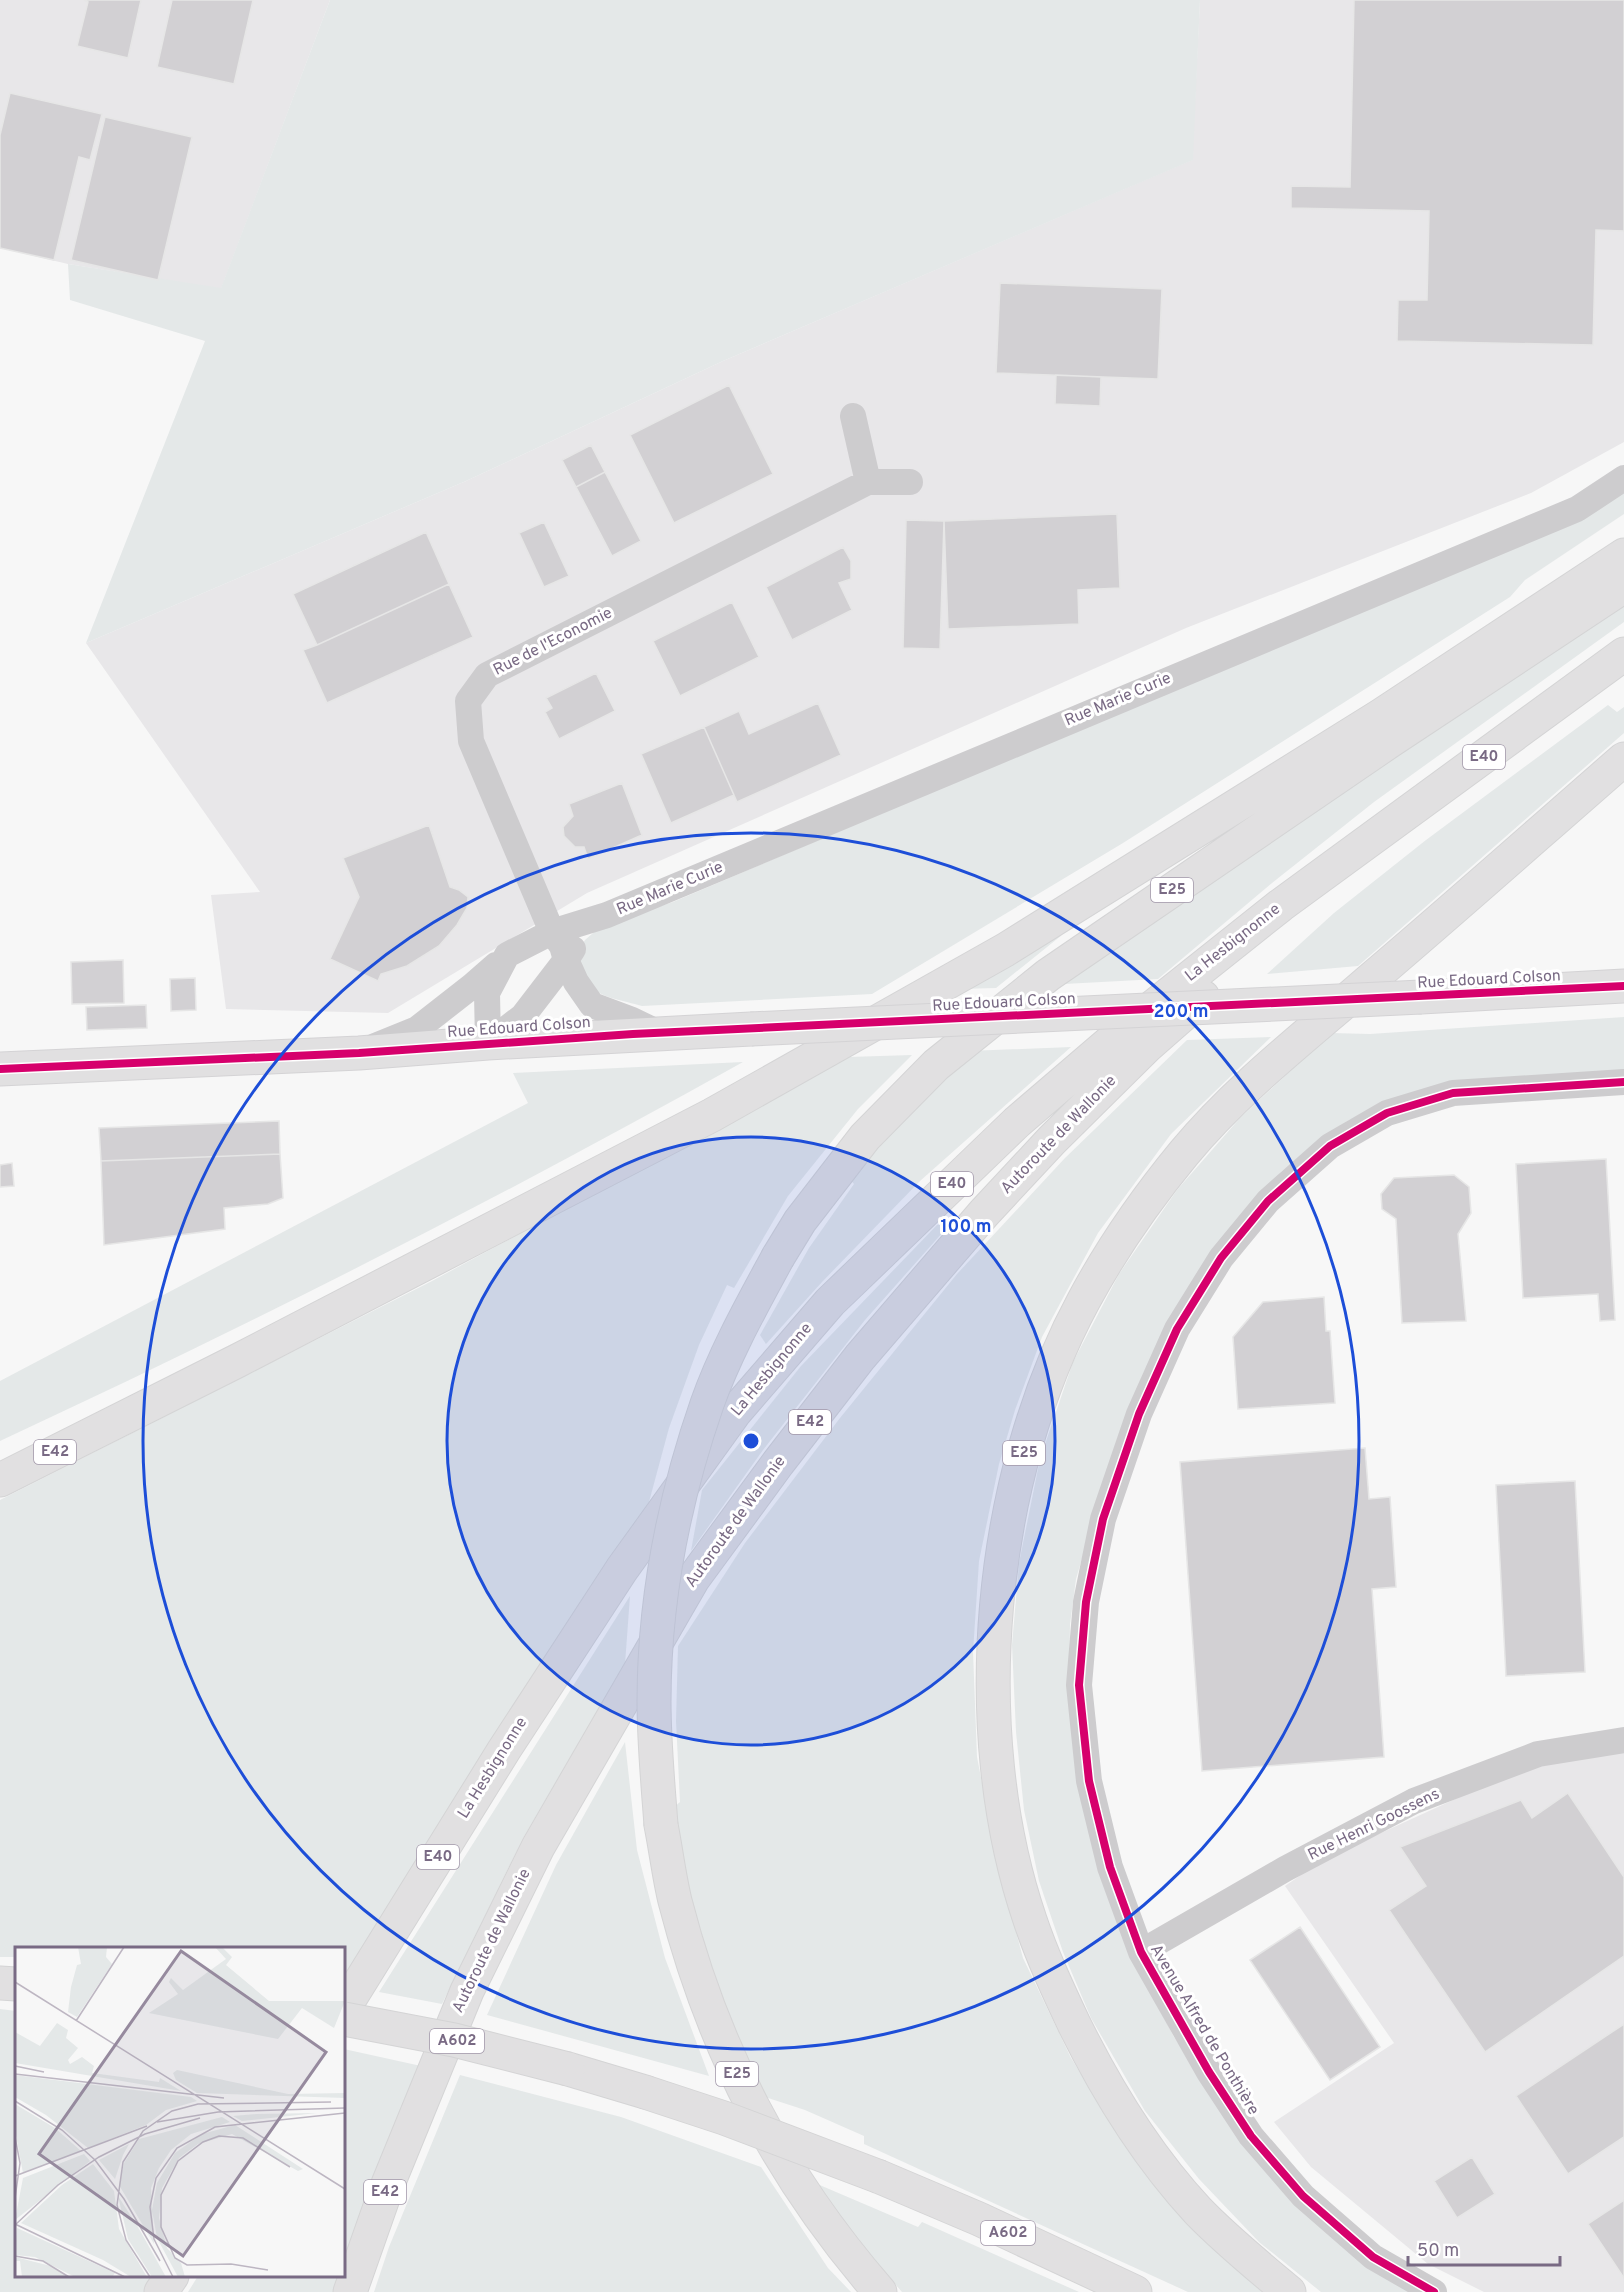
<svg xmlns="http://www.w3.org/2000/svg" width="1624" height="2292" viewBox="0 0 1624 2292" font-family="Overpass,sans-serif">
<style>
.built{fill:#e8e7e9}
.green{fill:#e4e8e8}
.building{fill:#d2d0d3;stroke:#e6e6e6;stroke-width:1.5}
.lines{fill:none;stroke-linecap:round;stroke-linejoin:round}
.major-casing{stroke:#d4d3d5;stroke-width:35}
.highway-casing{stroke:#d4d4d5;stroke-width:35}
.minor{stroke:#cdccce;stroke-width:26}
.major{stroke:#e1e0e1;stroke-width:33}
.highway{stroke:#e1e0e1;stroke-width:33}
.major-bridge-casing{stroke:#d4d3d5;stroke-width:35;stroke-linecap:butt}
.highway-bridge-casing{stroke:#d4d4d5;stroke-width:35;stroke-linecap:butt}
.major-bridge{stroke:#e1e0e1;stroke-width:33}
.highway-bridge{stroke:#e1e0e1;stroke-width:33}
.cycleway-casing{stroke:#fff;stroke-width:11}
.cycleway{stroke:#d6006c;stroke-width:8}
.ring{fill:none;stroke:#1d4ed8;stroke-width:3}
.labels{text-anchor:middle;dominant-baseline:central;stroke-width:6;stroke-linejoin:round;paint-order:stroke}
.shield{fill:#fff;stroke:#a197a9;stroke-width:1.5}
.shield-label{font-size:15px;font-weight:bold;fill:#796a84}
.street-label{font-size:16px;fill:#796a84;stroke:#fff}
.inset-road{fill:none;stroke:#bdb6c2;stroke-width:1.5}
.view{fill:#968a9e;fill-opacity:0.15;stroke:#968a9e;stroke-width:3}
.inset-edge{fill:none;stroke:#796a84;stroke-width:3}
.centre{fill:#1d4ed8;stroke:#fff;stroke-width:3}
.ring-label{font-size:18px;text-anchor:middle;font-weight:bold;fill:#1d4ed8;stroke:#fff;stroke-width:6;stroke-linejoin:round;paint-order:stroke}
</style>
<rect width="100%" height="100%" fill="#f7f7f7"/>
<path class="built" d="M0,0H330L221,289L68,264L0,248Z
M1200,0H1624V442L1531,493L1186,628L587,893L388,1013L226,1009L211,895L260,892L86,643L466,481L723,361L1192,160Z
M1624,1748V2292H1484L1428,2264L1311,2167L1274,2122L1394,2043L1285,1886L1324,1859L1521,1769Z"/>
<path class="green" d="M330,0H1200L1193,160L723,361L466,481L86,643L205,341L70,300L68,264L221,288Z
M1624,489V514L1525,580L1510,597L1123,843L872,994L642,1006C603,995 583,997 578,951L585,940L601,926L673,902L1214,671Z
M1624,599V622L1374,802L1272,883L1158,979L1064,984Z
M1608,705L1617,712L1624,707V733L1358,966L1267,974L1334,913L1426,840Z
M1062,935L996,988L959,989L989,968Z
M1624,1017V1072L1406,1097L1349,1120L1321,1139L1281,1172L1230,1233L1177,1307L1143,1374L1116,1442L1076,1579L1070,1624L1069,1685L1136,1963L1174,2037L1241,2137L1411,2292H1321L1259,2242L1199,2179L1145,2111L1091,2018L1063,1952L1039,1881L1024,1810L1016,1732L1012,1645L1019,1563L1040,1459L1073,1362L1119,1274L1177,1190L1240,1118L1331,1033L1370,1034Z
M1271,1037L1171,1134L1098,1233L1042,1337L1015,1410L999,1464L979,1561L973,1652L977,1757L998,1865L1023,1958L1071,2058L1126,2147L1183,2219L1262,2292H1188L864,2144V2136L805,2110L765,2097C751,2063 734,2029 722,1995C700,1935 683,1872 673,1808L680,1802L676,1721L678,1646L745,1543L840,1418L957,1274L1065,1158L1187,1040Z
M1071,1047L920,1181L822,1282L766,1344L760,1335L809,1248L854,1184L850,1179L910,1108L968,1051Z
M912,1055L858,1109L788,1196L734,1288L727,1285L699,1345L669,1428L649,1502L559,1635L344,1980V1948H16V1957H0V1500L432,1281L848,1057Z
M743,1062C500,1198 252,1324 0,1441V1381L528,1103L513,1073Z
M951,1223L865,1320L763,1450L691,1551L702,1490L801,1366L937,1225Z
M630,1596L625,1664L522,1840L442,2004L379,1992Z
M625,1742L637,1850L665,1958L709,2076L487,2015L556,1865Z
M0,2009L16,2011V2276H156L145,2292H0Z
M344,2049L421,2066L344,2269Z
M460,2075L621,2117L761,2167L828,2268L851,2292H374L389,2247Z
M815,2183L918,2227L922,2222L1079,2292H902L836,2216Z
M198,2276H341L336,2292H188Z"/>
<path class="building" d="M84,0H141L128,58L77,46L88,2Z
M172,0H253L234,84L157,67Z
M1354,0H1624V231L1596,230L1593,345L1397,341L1398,300H1427L1429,211L1291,208V186L1350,187Z
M10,93L102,114L90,160L79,157L54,260L0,248V135Z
M105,117L192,137L158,280L71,260Z
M1000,283L1162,289L1158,379L996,373Z
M1056,375L1101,377L1100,406L1055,404Z
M729,385L773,474L674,523L630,435Z
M591,445L605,472L576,487L562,460Z
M605,472L641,541L612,556L576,487Z
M1117,514L1120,588L1078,590L1079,624L948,629L944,521Z
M906,520L944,521L940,649L903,648Z
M544,522L569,576L544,587L519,533Z
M426,532L449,584L317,645L293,594Z
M843,547L851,561V579L839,583L852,610L792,640L766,587Z
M449,584L473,637L327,703L303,650L317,645Z
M732,602L759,657L680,696L653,641Z
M596,673L615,711L559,739L545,712L552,708L546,698Z
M818,703L841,755L737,802L704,727L739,711L749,734Z
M704,727L734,795L671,823L641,754Z
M622,783L642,835L588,859L584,847H575L564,836L563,827L573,816L569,804Z
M429,825L450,887L459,890L468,897L467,908L457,925L439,946L407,966L381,974L378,981L330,959L359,897L343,858Z
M123,960L124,1003L72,1004L71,962Z
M195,978L196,1010L171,1011L170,979Z
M146,1005L147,1028L87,1030L86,1007Z
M279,1121L280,1154L101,1161L99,1128Z
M280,1154L283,1198L268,1204L224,1208L225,1229L104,1245L101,1161Z
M1606,1159L1615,1320L1600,1321L1598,1294L1523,1298L1516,1164Z
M12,1163L14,1186L0,1187V1165Z
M1454,1175L1469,1187L1471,1213L1458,1234L1466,1321L1402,1323L1396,1219L1382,1209L1381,1194L1394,1178Z
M1324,1297L1326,1331H1330L1335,1403L1238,1409L1233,1337L1263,1302Z
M1365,1448L1369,1499L1390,1497L1396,1587L1372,1589L1384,1757L1202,1771L1180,1462Z
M1575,1481L1585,1672L1506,1676L1496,1485Z
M1568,1793L1624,1877V1956L1485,2052L1389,1910L1426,1886L1400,1847L1521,1800L1532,1818Z
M1300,1927L1380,2047L1330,2080L1250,1960Z
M1624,2024V2137L1568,2174L1516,2096Z
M1472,2157L1495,2194L1457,2218L1434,2181Z
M1624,2200V2278L1588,2224Z"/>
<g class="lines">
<g class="major-casing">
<path id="major" d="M1421,997L1624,986
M0,1069L359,1053L488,1043L751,1029"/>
</g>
<g class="highway-casing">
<path id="highway" d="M778,1257L800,1221L865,1137L936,1065L1048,975L1390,741L1624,586
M0,1480L237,1361L712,1115L1005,950L1380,716L1624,555
M661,1825C666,1850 669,1876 675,1901C713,2049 779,2176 880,2292
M0,1983L16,1984
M344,2008L504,1750L622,1569L735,1412L830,1302L1017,1122L1129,1026L1281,905L1624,654
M568,2069L645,2092
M880,2177L979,2219L1135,2292
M161,2292L172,2276
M350,2292L388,2184L467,1991L538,1847L693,1579L778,1463L860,1357L984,1213L1052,1140L1147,1046L1203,997
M1289,2292C1258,2266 1226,2240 1198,2211C1146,2155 1107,2091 1074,2024C1058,1990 1042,1956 1030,1920C965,1730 988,1477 1084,1300C1112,1248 1146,1199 1184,1153C1238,1088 1306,1036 1369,981C1455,908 1539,833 1624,759"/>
</g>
<path class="minor" d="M853,416L868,482
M573,949L566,960L576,982L592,1005L632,1020L659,1033
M488,1043L487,993L507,955L552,932L607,915L1577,509L1624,478
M488,1043L523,1016L566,960L562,946L552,932L471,741L468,701L487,675L868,482H910
M375,1046L417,1029L472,986L496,965
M1141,1952L1285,1869L1414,1801L1538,1754L1624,1740
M1434,2292L1373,2257L1303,2196L1251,2136L1209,2072L1141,1952L1110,1867L1089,1781L1079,1685L1086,1602L1103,1519L1139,1414L1177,1329L1221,1258L1268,1201L1330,1146L1387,1113L1453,1093L1624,1082"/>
<use href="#major" class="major"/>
<use href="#highway" class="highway"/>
<g class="major-bridge-casing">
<path id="major-bridge" d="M751,1029L1421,997"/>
</g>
<g class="highway-bridge-casing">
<path id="highway-bridge" d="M661,1825C658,1784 654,1743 654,1702C654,1602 674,1499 707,1404C725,1353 752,1305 778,1257
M344,2019L454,2040L568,2069
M645,2092L724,2118L880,2177"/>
</g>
<use href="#major-bridge" class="major-bridge"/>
<use href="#highway-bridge" class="highway-bridge"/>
<g class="cycleway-casing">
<path id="cycleway" d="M0,1069L359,1053L633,1034L1624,986
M1434,2292L1373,2257L1303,2196L1251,2136L1209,2072L1141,1952L1110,1867L1089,1781L1079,1685L1086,1602L1103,1519L1139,1414L1177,1329L1221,1258L1268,1201L1330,1146L1387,1113L1453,1093L1624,1082"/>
</g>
<use href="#cycleway" class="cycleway"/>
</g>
<circle cx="751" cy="1441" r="304" fill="#1d4ed8" fill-opacity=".12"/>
<g class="ring">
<circle cx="751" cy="1441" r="304"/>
<circle cx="751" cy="1441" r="608"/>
</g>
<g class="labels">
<g class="shield">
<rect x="1463" y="745" width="42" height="24" rx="4.5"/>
<rect x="1151" y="878" width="42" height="24" rx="4.5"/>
<rect x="931" y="1172" width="42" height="24" rx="4.5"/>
<rect x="789" y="1410" width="42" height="24" rx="4.5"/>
<rect x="34" y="1440" width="42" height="24" rx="4.5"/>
<rect x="1003" y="1441" width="42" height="24" rx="4.5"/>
<rect x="417" y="1845" width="42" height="24" rx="4.5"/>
<rect x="430" y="2029" width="54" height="24" rx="4.5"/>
<rect x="716" y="2062" width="42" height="24" rx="4.5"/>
<rect x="364" y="2180" width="42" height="24" rx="4.5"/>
<rect x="981" y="2221" width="54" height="24" rx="4.5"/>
</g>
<g class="shield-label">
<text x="1484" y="757">E40</text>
<text x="1172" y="890">E25</text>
<text x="952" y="1184">E40</text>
<text x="810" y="1422">E42</text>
<text x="55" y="1452">E42</text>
<text x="1024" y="1453">E25</text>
<text x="438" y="1857">E40</text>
<text x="457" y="2041">A602</text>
<text x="737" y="2074">E25</text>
<text x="385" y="2192">E42</text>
<text x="1008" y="2233">A602</text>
</g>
<g class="street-label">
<text transform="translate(553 642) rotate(-27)">Rue de l'Economie</text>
<text transform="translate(1118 700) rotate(-23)">Rue Marie Curie</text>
<text transform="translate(670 889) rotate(-23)">Rue Marie Curie</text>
<text transform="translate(1233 943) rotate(-38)">La Hesbignonne</text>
<text transform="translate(1489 980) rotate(-3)">Rue Edouard Colson</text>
<text transform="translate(1004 1003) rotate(-3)">Rue Edouard Colson</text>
<text transform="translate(519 1028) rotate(-4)">Rue Edouard Colson</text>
<text transform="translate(1059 1135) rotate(-46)">Autoroute de Wallonie</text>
<text transform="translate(772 1370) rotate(-50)">La Hesbignonne</text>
<text transform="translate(736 1522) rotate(-54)">Autoroute de Wallonie</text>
<text transform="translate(493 1768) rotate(-58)">La Hesbignonne</text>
<text transform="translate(1374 1825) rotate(-26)">Rue Henri Goossens</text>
<text transform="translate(492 1941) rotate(-64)">Autoroute de Wallonie</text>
<text transform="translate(1204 2030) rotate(59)">Avenue Alfred de Ponthière</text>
</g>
</g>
<g transform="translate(15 1947)">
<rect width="330" height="330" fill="#f7f7f7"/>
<path d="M63,0H92L91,10L97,17L62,70L53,65L56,40L62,18L66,17ZM200,0H207L217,10L211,18L254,54H330L319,81L287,61L263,92L134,66L163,47L154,35L156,31L168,43L211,12ZM42,76L53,83L51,91L63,101L53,113L55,117L67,110L79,119L77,126L144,135L145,131L166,144L0,116V85L25,99ZM162,123L273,147L330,146V151L182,146L161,133L158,126ZM0,128L176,150L182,154L151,163L131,178L73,201L31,168L0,150ZM0,157L40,181L66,204L8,226L0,183ZM302,166L227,174L218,169L241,167ZM207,170L215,175L176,187L156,203L144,221L136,241L139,297L104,238L109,216L124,192ZM220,178L288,222L283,224L217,187L183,197L164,211L147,241L144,271L152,301L166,316L170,330H163L142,291L137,263L142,236L160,206L187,187ZM114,197L108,208L100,232L84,213ZM69,207L75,214L0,273L8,231ZM78,217L99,244L104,282L132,330H116L88,313L6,276L47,238ZM103,249L123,280L151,330H137L113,292ZM2,281L100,326L97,330H60L20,310L0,308ZM0,310L36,319L54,330H7L5,314H0Z" fill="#e4e8e8"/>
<path class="inset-road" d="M0,35L330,242M61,74L109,0M0,119L29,125M0,127L209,151M0,154L47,183L80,213L109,252L145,314M142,175L203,165L330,161M0,190L5,216L0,251M0,229L132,179M0,277L110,330M0,278L43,238L84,210L130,187L185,171M0,309L28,314L54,330M253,323L216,317L172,318L160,311L146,280V248L163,214L188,195L204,189L228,191L275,220M135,330L111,293L102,258L108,215L128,184L157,164L183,157L316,155M158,330L139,292L135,260L141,231L162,201L200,180L330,166"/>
<path class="view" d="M166,4L311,105L168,309L24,207Z"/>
<rect width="330" height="330" class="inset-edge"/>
</g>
<circle cx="751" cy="1441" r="9" class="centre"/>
<g class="ring-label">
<text x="1181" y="1017">200 m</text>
<text x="966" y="1232">100 m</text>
</g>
<path d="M1408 2256v9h152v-9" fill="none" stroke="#796a84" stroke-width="3"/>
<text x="1417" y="2256" font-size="18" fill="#796a84" stroke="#ffffff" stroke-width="4.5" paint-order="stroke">50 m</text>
</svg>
